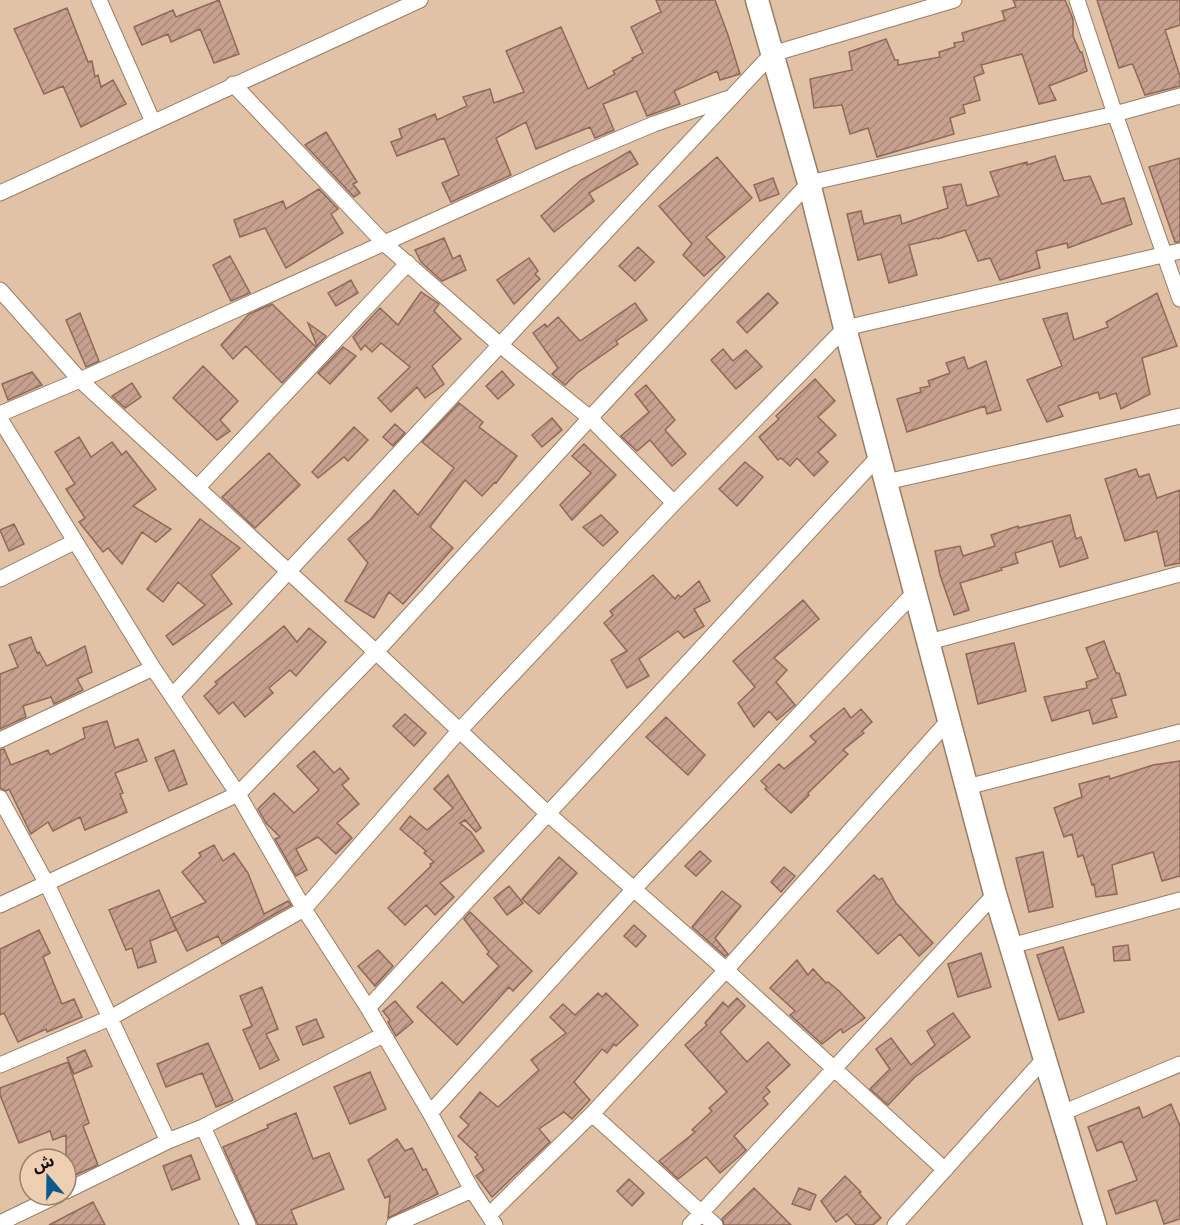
<svg xmlns="http://www.w3.org/2000/svg" width="1180" height="1225" viewBox="0 0 1180 1225" font-family="Quicksand,'Noto Sans Arabic',sans-serif">
<style>
.building{fill:url(#building-hatch);stroke:#8e6959;stroke-width:1.5}
.lines{fill:none;stroke-linecap:round;stroke-linejoin:round}
.street-casing{stroke:#997d62;stroke-width:17}
.secondary-casing{stroke:#997d62;stroke-width:25}
.street{stroke:#fff;stroke-width:15}
.secondary{stroke:#fff;stroke-width:22}
</style>
<defs>
<pattern id="building-hatch" width="6" height="6" patternUnits="userSpaceOnUse" patternTransform="scale(1.5)"><rect width="6" height="6" fill="#c7a08f"/><path d="M-1 1l2-2M0 6l6-6M5 7l2-2" fill="none" stroke="#aa887a"/></pattern>
</defs>
<rect width="100%" height="100%" fill="#e2c2a6"/>
<path class="building" d="M219,0L239,54L214,63L200,29L171,42L168,34L142,45L134,27L173,10L176,17Z
M656,0H715L728,35L740,74L720,80L717,71L674,91L680,104L647,116L636,91L603,104L614,130L595,138L590,127L536,149L526,122L496,138L511,175L451,202L442,183L459,175L444,138L397,156L391,142L402,138L399,129L435,114L437,120L467,106L463,97L490,89L494,103L524,92L506,51L561,27L588,89L615,74L613,71L633,60L632,58L643,53L631,27L661,12Z
M1013,0H1065L1073,19V36L1080,52H1082L1087,71L1049,86L1056,100L1039,104L1022,54L981,65L984,73L974,77L980,100L963,105L965,113L950,118L954,134L877,157L868,128L850,134L842,105L814,108L810,79L852,70L849,52L886,39L895,60H898V65L940,57L939,52L955,47L954,43L964,41L962,33L1005,20L1002,11L1016,7Z
M1097,0H1180V25L1165,30L1180,76V86L1145,95L1133,65L1131,64L1119,68Z
M67,8L88,62L92,61L95,77L98,75L101,87L113,80L126,104L81,127L63,86L44,94L14,29Z
M326,132L357,182L353,184L360,193L354,197L305,145Z
M630,151L638,164L589,193L594,201L554,232L541,216L581,180Z
M1055,156L1064,181L1090,176L1102,204L1124,198L1132,224L1068,248L1067,243L1036,251L1040,268L1000,280L990,258L978,261L965,230L938,239L937,238L909,245L917,275L889,283L881,254L858,260L847,214L861,211L864,224L900,215L902,224L948,208L943,187L961,184L967,206L999,196L990,172L1027,162V165Z
M717,157L752,198L706,237L725,257L704,276L683,255L692,244L659,206Z
M1180,158V242H1175L1149,167Z
M773,178L779,194L760,201L754,185Z
M319,189L338,209L331,214L343,233L286,268L265,228L240,237L234,220L283,201L286,209Z
M444,238L453,259L460,255L466,270L442,281L421,262L415,250Z
M638,247L654,262L635,281L619,266Z
M230,256L250,293L231,301L213,265Z
M529,258L538,271L535,274L540,279L514,304L497,280Z
M351,280L358,293L336,306L328,293Z
M421,292L439,304L434,311L461,339L432,366L444,384L425,398L417,387L391,412L378,398L410,367L381,343L372,352L365,345L361,350L353,337L380,308L398,325Z
M768,293L778,303L747,333L737,322Z
M1157,293L1177,346L1142,358L1150,394L1121,409L1116,393L1100,399L1098,392L1058,406L1063,416L1047,422L1027,380L1062,366L1043,319L1067,313L1074,340L1108,327L1106,322Z
M635,303L647,320L616,341L618,344L577,373L565,385L552,374L558,368L533,333L545,324L547,327L558,317L580,341Z
M272,304L316,347L282,383L246,346L233,359L221,345L249,314Z
M80,313L99,361L86,367L66,320Z
M308,323L326,336L317,346Z
M343,347L356,356L330,384L318,373Z
M723,349L733,361L746,350L762,367L736,389L711,360Z
M964,357L968,369L986,361L1001,410L987,414L985,406L907,432L897,399L921,392L920,388L930,386L928,381L950,373L946,363Z
M203,366L238,401L220,420L230,431L217,440L173,398Z
M502,371L514,385L498,399L486,386Z
M32,372L42,385L8,400L2,384Z
M815,379L835,401L818,417L836,435L818,452L828,462L814,476L797,458L790,466L781,458L778,460L759,437L779,419L776,416Z
M132,383L141,397L125,408L112,396Z
M646,385L675,420L665,430L686,454L672,466L650,440L637,451L621,436L649,412L635,394Z
M459,403L483,422L479,427L517,456L496,483L495,482L482,496L465,480L430,527L453,548L403,604L389,592L374,618L345,601L368,563L348,539L371,519L394,490L418,515L454,468L422,442Z
M552,418L562,430L542,447L532,435Z
M395,424L405,433L393,446L383,437Z
M354,427L368,440L348,461L344,457L318,478L312,472Z
M79,437L91,457L112,442L122,455L126,451L156,489L133,506L171,529L156,542L142,532L122,564L108,548L103,552L79,522L85,518L66,489L75,484L55,452Z
M584,444L616,475L572,520L560,505L591,473L572,456Z
M269,453L300,485L255,528L222,497Z
M745,462L763,477L737,506L719,489Z
M1136,469L1139,477L1149,474L1157,498L1180,490V563L1165,566L1157,531L1125,541L1105,479Z
M601,515L618,532L603,546L583,527Z
M1070,515L1076,539L1081,537L1088,558L1060,567L1052,541L1015,553L1018,563L1001,568L1002,570L960,583L969,610L954,615L940,575L935,551L960,546L963,556L995,546L991,535L1018,526V528Z
M200,519L240,548L211,575L232,604L173,645L166,636L205,605L178,582L163,602L147,589Z
M14,524L24,544L9,551L0,530Z
M653,575L675,599L678,595L681,597L699,581L710,601L694,609L704,626L684,638L678,631L639,659L649,676L627,688L611,660L627,651L604,623L613,615L610,611Z
M803,600L819,619L774,658L787,670L776,682L795,705L777,720L769,711L754,727L738,703L755,687L733,661Z
M284,626L297,642L309,628L326,642L296,676L290,670L269,688L273,693L245,717L233,702L219,714L204,696L217,684L215,682Z
M31,637L37,653L39,652L47,666L85,646L92,672L77,679L83,690L54,704L51,697L23,706L26,717L0,729V674L18,667L9,645Z
M1104,641L1116,673H1119L1126,695L1111,699L1117,717L1093,724L1089,710L1052,721L1044,697L1087,688L1086,682L1098,678L1086,648Z
M1014,643L1026,691L978,704L966,654Z
M844,708L851,718L861,709L872,722L862,731L864,733L843,750L848,754L808,793L809,795L791,813L765,789L767,787L761,781L779,764L784,769L816,742L810,736Z
M405,714L426,733L414,746L393,726Z
M666,717L705,755L688,775L646,737Z
M107,721L115,748L138,739L147,761L115,773L123,793L120,794L127,812L85,830L80,817L53,831L48,822L31,834L9,789L6,791L0,788V750L4,749L11,765L48,750L50,755L85,738L83,728Z
M174,750L187,784L169,791L155,758Z
M314,751L334,773L340,768L349,779L342,785L359,804L337,823L352,838L336,854L318,837L296,849L307,870L296,876L275,839L280,837L266,823L258,809L274,793L294,813L319,790L297,766Z
M1180,761V876L1162,881L1153,852L1112,865L1117,894L1096,897L1094,884L1092,885L1083,855L1078,857L1072,834L1064,837L1054,808L1082,797L1079,784L1109,776L1110,779L1153,765Z
M448,775L481,828L476,832L465,820L460,823L471,832L484,851L440,883L454,897L435,915L426,905L405,925L388,908L431,866L430,864L434,862L424,853L426,851L400,829L410,816L427,830L453,808L434,789Z
M214,845L223,861L234,853L248,873L264,914L288,901L291,905L222,944L218,936L187,951L171,918L206,902L182,872L201,856L199,853Z
M700,851L711,861L696,876L685,866Z
M1043,852L1053,907L1029,912L1016,858Z
M559,857L577,873L539,914L522,899Z
M784,867L795,876L781,892L771,882Z
M874,875L879,880L882,878L896,903L933,943L919,956L900,934L878,954L837,911Z
M509,886L523,903L507,915L494,898Z
M159,890L176,930L150,941L156,962L138,968L132,948L126,950L109,910Z
M722,891L741,906L715,938L728,954L725,956L692,927Z
M470,912L532,971L513,991L509,987L457,1045L417,1007L442,982L463,1003L499,966L487,954L489,952L464,919Z
M634,925L646,936L636,947L624,936Z
M39,930L50,953L43,957L62,1004L74,999L82,1017L47,1032L46,1029L18,1042L4,1013L0,1015V949Z
M1128,945L1130,960L1114,961L1113,947Z
M1063,947L1084,1012L1059,1020L1037,955Z
M378,950L393,966L375,986L358,966Z
M981,953L991,987L958,997L948,964Z
M797,960L808,975L813,969L826,983L828,982L839,991L865,1018L843,1033L841,1029L822,1044L790,1015L795,1011L770,988Z
M262,987L278,1029L266,1034L279,1060L260,1069L243,1030L252,1026L240,996Z
M598,993L602,997L606,993L638,1025L616,1046L614,1044L607,1053L602,1049L574,1082L590,1100L572,1119L564,1112L539,1129L550,1142L492,1197L476,1176L484,1170L475,1157L478,1155L458,1136L469,1125L460,1117L480,1092L498,1107L539,1070L531,1060L566,1033L550,1017L563,1004L575,1015Z
M737,998L745,1006L720,1032L747,1062L768,1042L790,1065L766,1087L770,1092L763,1098L768,1104L734,1136L746,1150L742,1154L720,1173L706,1157L678,1179L659,1161L695,1132L692,1130L712,1111L709,1108L727,1092L685,1045L707,1025L705,1023L723,1002L728,1007Z
M395,1001L413,1022L396,1036L388,1022L390,1020L383,1011Z
M953,1013L970,1037L915,1077L888,1105L870,1089L890,1069L876,1049L891,1038L911,1065L935,1045L927,1031Z
M316,1019L324,1037L303,1045L296,1027Z
M208,1043L233,1100L216,1107L202,1073L166,1087L157,1064Z
M85,1050L92,1066L74,1074L67,1058Z
M68,1062L89,1123L83,1126L98,1165L66,1179V1135L53,1140L50,1131L19,1143L0,1095V1088Z
M370,1072L386,1109L350,1124L334,1087Z
M1171,1104L1180,1126V1219L1164,1224L1156,1200L1116,1214L1108,1191L1137,1180L1122,1141L1097,1151L1088,1127L1139,1107L1143,1118Z
M296,1113L313,1159L329,1153L344,1189L291,1210L297,1225H258L223,1147L268,1128L267,1125Z
M397,1139L405,1151L412,1148L423,1170L426,1169L438,1194L388,1218L390,1196L385,1198L368,1160Z
M191,1155L200,1179L172,1190L163,1166Z
M845,1176L861,1192L859,1193L881,1218L873,1225H856L847,1214L836,1222L821,1201Z
M629,1179L644,1193L632,1206L617,1191Z
M754,1188L791,1225H724L722,1219Z
M799,1188L816,1195L810,1210L792,1204Z
M93,1202L105,1225H49Z"/>
<g class="lines">
<g class="street-casing">
<path id="street" d="M99,0L153,122
M1077,0L1115,114L1180,299
M233,84L385,244L500,345L590,418L674,503
M0,193L420,0
M0,290L80,380L376,652L547,813L726,970L945,1170
M0,414L80,380L573,158L654,124L729,98
M0,419L153,668L238,794L304,909L368,1008L430,1113L472,1190L495,1225
M886,482L1180,416
M198,487L408,263
M0,579L74,542
M929,642L1180,574
M172,696L772,54L954,0
M0,740L153,668
M967,787L1180,732
M0,798L47,884L168,1141
M0,905L238,794L376,652L590,418L809,183L1115,114L1180,96
M1011,946L1180,900
M368,1008L880,455
M0,1065L112,1017L304,909L459,731L674,503L845,328L1180,251
M430,1113L633,890L915,592
M1062,1113L1180,1064
M592,1114L715,1225
M203,1127L248,1225
M66,1191L168,1141L203,1127L383,1035
M489,1215L592,1114L726,970L949,720
M0,1223L58,1195
M394,1225L472,1190
M690,1225L995,894
M895,1225L1045,1058"/>
</g>
<g class="secondary-casing">
<path id="secondary" d="M757,0L809,183L845,328L995,894L1095,1225"/>
</g>
<use href="#street" class="street"/>
<use href="#secondary" class="secondary"/>
</g>
<g transform="translate(48 1177) rotate(340)"><circle r="28" fill="#efcfb2" stroke="#97806c" stroke-width="1.5"/>
<path d="M0-4.5L10 22L0 15L-10 22Z" fill="#0a5a8d"/>
<text y="-9" font-size="16" font-weight="bold" text-anchor="middle" fill="#140a03">ش</text>
</g>
</svg>
